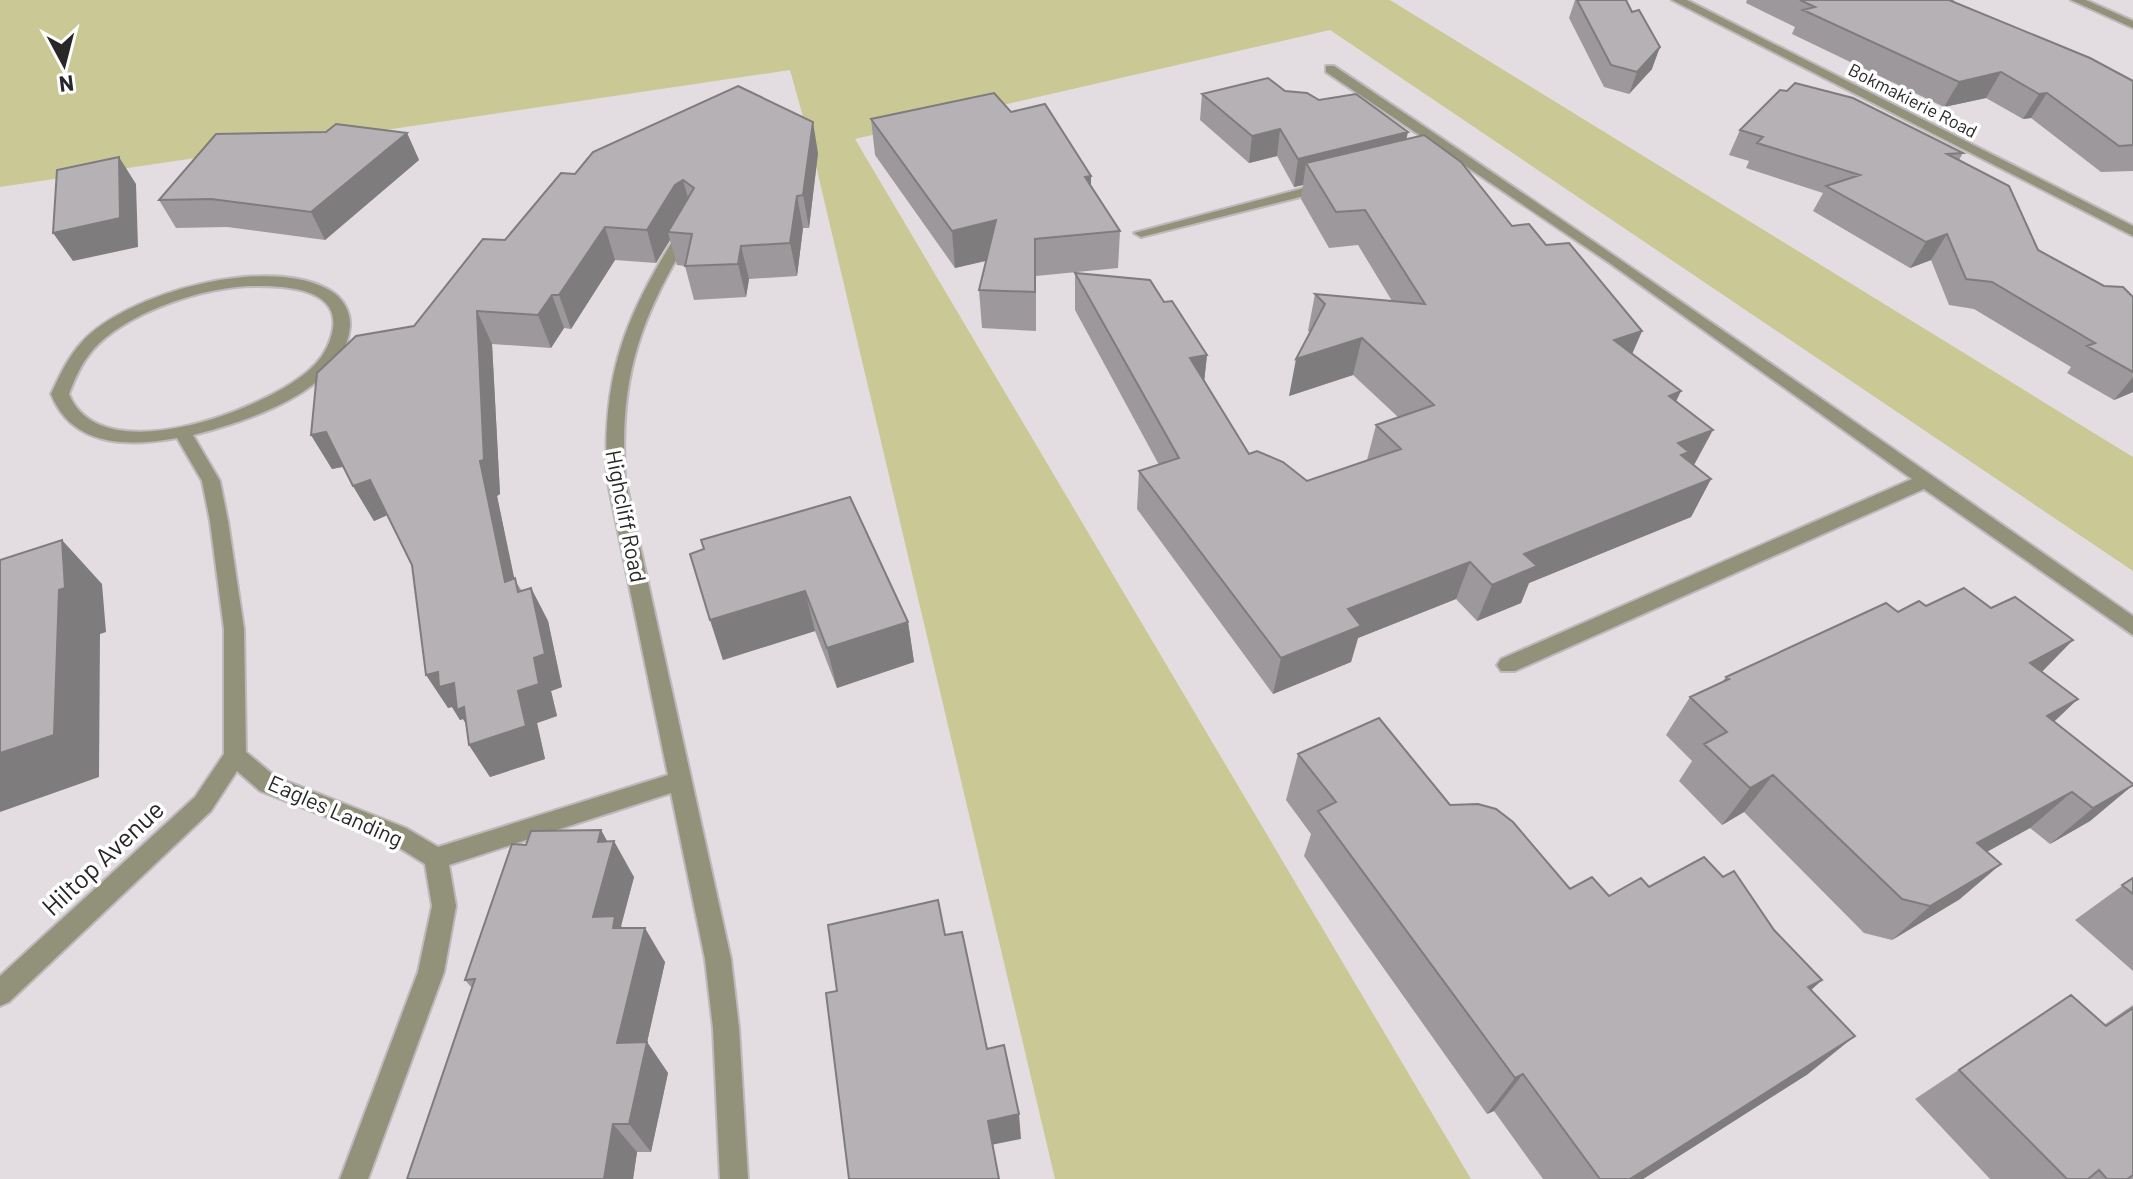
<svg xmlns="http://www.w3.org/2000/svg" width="2133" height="1179" viewBox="0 0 2133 1179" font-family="Barlow,sans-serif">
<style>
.green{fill:#cac995}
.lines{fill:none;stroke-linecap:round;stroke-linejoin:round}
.minor-casing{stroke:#beb9bc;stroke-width:4}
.minor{fill:#92927a;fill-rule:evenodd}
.wall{fill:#9d989b}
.shaded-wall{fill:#7f7c7e}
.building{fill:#b6b1b4;stroke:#7f7c7e;stroke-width:2}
.labels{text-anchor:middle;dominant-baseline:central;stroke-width:7;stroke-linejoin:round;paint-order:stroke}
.far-street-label{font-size:18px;fill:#292728;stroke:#fff}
.street-label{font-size:22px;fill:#292728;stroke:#fff}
.near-street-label{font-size:26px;fill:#292728;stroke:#fff}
</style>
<rect width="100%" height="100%" fill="#e3dde1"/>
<path class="green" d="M0,0H1390L2133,457V571L1330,30L855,139L1471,1179H1055L812,149L790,70L0,187Z"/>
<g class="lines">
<g class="minor-casing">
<path id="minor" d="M1672,0H1687L2133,226V236Z
M2071,0H2086L2133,21V28Z
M1326,66H1334C1604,246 1868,431 2133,616V635L1924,489L1515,671H1501L1497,665L1501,659L1912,479L1611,264L1326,72Z
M1327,182L1332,183V189L1141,237L1134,233Z
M687,225L694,229C641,317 619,373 625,478L731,959L739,1028L748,1179H720L713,1028L705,959L671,793L449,865L456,906L444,972L368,1179H340L418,972L432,906L425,864L390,842L260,791L237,771L211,811L9,1002L0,1006V976L195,797L224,754V629L210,521L202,481L177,438C128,447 72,447 51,394C60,375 68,357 82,342C128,292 271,254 331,291C344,299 351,313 350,327C344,391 245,422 193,435L220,481L228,521L244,629L246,752L276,777L406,828L438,847L668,775L607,478C602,373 625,317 680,229ZM257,286C290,286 346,290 331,337C327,351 318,363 307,372C261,411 100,472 69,394C75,378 81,364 92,351C125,312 208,285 257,286Z"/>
</g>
<use href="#minor" class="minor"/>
</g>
<path class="wall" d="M1575,0H1626L1632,12L1652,69L1629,94L1604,87L1569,18Z
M1747,0H1954L1953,2L2133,81V171L2101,172L2031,118L2023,119L1986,98L1944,107L1792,34L1795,27L1746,3Z
M1285,91L1319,100L1407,140L1512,226L1546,245L1642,331L1632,354L1676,402L1694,466L1711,479L1691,517L1529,583L1521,603L1477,621L1456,599L1358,638L1351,662L1273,694L1137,509L1139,471L1159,465L1075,310V273L1164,302L1207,355L1204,381L1249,454L1307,481L1367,460L1376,425L1398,417L1353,375L1289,396L1310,332L1308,331L1315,294L1392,301L1358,245L1329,248L1301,199L1303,185L1294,187L1277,156L1249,163L1200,120L1202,94Z
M1011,112L1091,176V187L1120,231L1118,268L1036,276V331L982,328L979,290L986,261L955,268L875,155L871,119Z
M1740,130L1963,153L1959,160L2038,250L2104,286L2133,297V392L2114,400L2067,373L2071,367L1974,309L1949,305L1931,260L1910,268L1813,211L1823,193L1746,168L1749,161L1729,155Z
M326,132L407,133L419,160L325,240L227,227L176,228L159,200Z
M818,153L809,228H803L797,276L749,279L746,297L694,300L685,266L677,265L670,240L656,263L615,260L571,329L564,328L551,348L492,344L500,494L497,496L514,579L522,591L531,588L548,621L562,687L551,691L557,716L537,723L545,759L490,777L469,745L466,724L463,719L460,720L452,707L448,708L412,565L387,515L374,521L353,486L343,467L332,469L311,435L414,326L575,174Z
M690,554L908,622L914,662L837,688L815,631L723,660Z
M1926,606L2042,672L2054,722L2133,785L2090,821L2050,844L2030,828L1986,852L1960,899L1892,940L1864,933L1744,812L1722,825L1679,781L1692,761L1666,735L1690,697L1722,682L1726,677L1898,612Z
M1298,754L1450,805L1570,889L1609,896L1649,887L1774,930L1822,980L1811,990L1808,1074L1643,1179H1543L1494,1111L1487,1114L1304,856L1311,834L1286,800Z
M601,830L607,841L634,877L621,926L665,962L647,1042L668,1073L651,1152H637L633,1179H407L472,988L465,980L526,845Z
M2133,878V971L2075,920Z
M2071,995L2104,1025L2133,1005V1179H1990L1915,1099Z"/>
<path class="shaded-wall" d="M1660,47L1652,69L1629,94L1637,72Z
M2001,72L1986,98L1944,107L1959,82Z
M2047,93L2031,118L2023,119L2039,94Z
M813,122L818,153L809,228L803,195Z
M1280,129L1277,156L1249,163L1252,136Z
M1408,132L1402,160L1306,163L1303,185L1294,187L1298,159Z
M407,133L419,160L325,240L311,212Z
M119,157L136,184L138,247L73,261L53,233Z
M1091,176V213L1085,177Z
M683,180L692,212L668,232L670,240L656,263L647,230L675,185Z
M797,196L803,228L797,276L790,243Z
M996,220L997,258L955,268L952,231Z
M605,227L615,260L571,329L559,295Z
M1947,234L1931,260L1910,268L1926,242Z
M741,246L749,279L746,297L738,264Z
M552,295L564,328L551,348L538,315Z
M477,311L492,344L500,494L497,496L522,615L505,582L480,461Z
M1642,331L1626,368L1614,340Z
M1362,338L1353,375L1289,396L1296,359Z
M1207,355L1203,392L1190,358Z
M2133,377V392L2114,400Z
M1681,391L1663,429L1669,396Z
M1713,430L1693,467L1679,473L1678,443Z
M326,432L346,466L332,469L311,435Z
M1711,479L1691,517L1529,583L1521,603L1477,621L1492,585L1524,554Z
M370,480L390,514L374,521L353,486Z
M62,540L102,584L106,632L100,634L99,777L0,812V753L59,590Z
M1470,562L1456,599L1358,638L1351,662L1273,694L1281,658L1348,609Z
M531,588L548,621L562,687L551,691L557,716L537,723L545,759L490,777L469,745L478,742L463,719L460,720L452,707L448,708L426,675L438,672L454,683L518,691L534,658Z
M805,591L815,631L723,660L710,620Z
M908,622L914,662L837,688L827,648Z
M2073,640L2036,678L2030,663Z
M2078,699L2038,737L2047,716Z
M1773,775L1744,812L1722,825L1750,788Z
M2133,785L2090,821L2050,844L2093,808Z
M2072,792L2030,828L1938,879L1977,843Z
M601,830L612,850L614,841L634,877L621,926L636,951L593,917L598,842Z
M2001,864L1960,899L1892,940L1930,906Z
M645,928L665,962L640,1074L617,1043Z
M1822,980L1778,1020L1808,987Z
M1855,1036L1808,1074L1643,1179H1630Z
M647,1042L668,1073L651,1152L629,1124Z
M1523,1074L1494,1111L1487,1114L1515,1078Z
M1019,1114L1021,1139L991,1145L988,1121Z
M613,1124L637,1152L633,1179H604Z"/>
<path class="building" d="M1577,0H1626L1632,12L1639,10L1660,47L1637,72L1611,65Z
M1800,0H1949L2090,58L2133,81V145L2119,146L2047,93L2039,94L2001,72L1959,82L1803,10L1815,7Z
M1268,78L1285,91L1307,93L1319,100L1356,94L1408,132L1298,159L1280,129L1252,136L1202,94Z
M1795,83L1853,98L1963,153L1947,154L2009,186L2038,250L2104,286L2123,287L2133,297V372L2087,346L2095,343L1992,282L1966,279L1947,234L1926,242L1826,186L1860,175L1757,143L1763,137L1740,130L1780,90L1787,91Z
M738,86L813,122L803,195L797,196L790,243L741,246L738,264L685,266L692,234L668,232L694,188L683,180L675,185L647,230L605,227L559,295H552L538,315L477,311L484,460L480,461L505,582L515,578L518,592L531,588L545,654L534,658L539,684L518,691L526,726L469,745L464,707L457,710L454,683L439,687L438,672L426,675L412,565L370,480L353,486L326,432L311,435L317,373L356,336L414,326L483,239L505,240L561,173L575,174L593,152Z
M994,93L1011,112L1045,104L1091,176L1085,177L1120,231L1035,239V292L979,290L996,220L952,231L871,119Z
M336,124L407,133L311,212L211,199L159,200L216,134L326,132Z
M1424,135L1461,162L1512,226L1529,224L1546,245L1569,243L1642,331L1614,340L1681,391L1669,396L1713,430L1678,443L1689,452L1681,455L1711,479L1524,554L1537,566L1492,585L1470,562L1348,609L1361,626L1281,658L1139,471L1179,458L1075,273L1150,280L1164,302L1172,301L1207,355L1190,358L1249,454L1257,451L1283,462L1307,481L1401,449L1376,425L1434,405L1362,338L1296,359L1325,304L1315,294L1425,304L1365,210L1336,212L1306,163Z
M119,157L120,218L53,233L57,170Z
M850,497L908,622L827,648L805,591L710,620L690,554L704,549L701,540Z
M62,540L65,588L59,590L54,735L0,753V560Z
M1964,588L1991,608L2015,597L2073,640L2030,663L2078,699L2047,716L2133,784V785L2093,808L2072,792L1977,843L2001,864L1930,906L1902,899L1773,775L1750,788L1704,744L1727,732L1690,697L1729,679L1726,677L1886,603L1898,612L1919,601L1926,606Z
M1379,718L1450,805L1478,804L1496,809L1513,822L1570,889L1592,877L1609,896L1641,878L1649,887L1704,857L1723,877L1734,871L1774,930L1822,980L1808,987L1855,1036L1630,1179H1600L1523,1074L1515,1078L1318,811L1336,802L1298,754Z
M601,830L598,842L614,841L593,917L615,916L613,928H645L617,1043L647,1042L629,1124H613L604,1179H407L475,979L465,980L512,844L526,845L531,831Z
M2133,878V894L2122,885Z
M938,900L945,935L962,932L987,1049L1004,1045L1019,1114L988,1121L999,1179H849L826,993L837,991L828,925Z
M2071,995L2106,1026L2133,1008V1175L2127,1179H2107L2099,1170L2088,1179H2067L1959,1070Z"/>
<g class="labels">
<g class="far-street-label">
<text transform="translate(1913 100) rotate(27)">Bokmakierie Road</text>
</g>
<g class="street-label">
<text transform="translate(627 516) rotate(79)">Highcliff Road</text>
<text transform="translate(336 810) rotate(24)">Eagles Landing</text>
</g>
<g class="near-street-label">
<text transform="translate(102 857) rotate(-43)">Hiltop Avenue</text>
</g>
</g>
<g transform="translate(64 64) rotate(173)" stroke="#ffffff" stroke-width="6" paint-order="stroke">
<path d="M0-6L14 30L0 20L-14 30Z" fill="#292728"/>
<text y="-12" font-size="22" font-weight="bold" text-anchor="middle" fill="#292728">N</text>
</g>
</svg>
